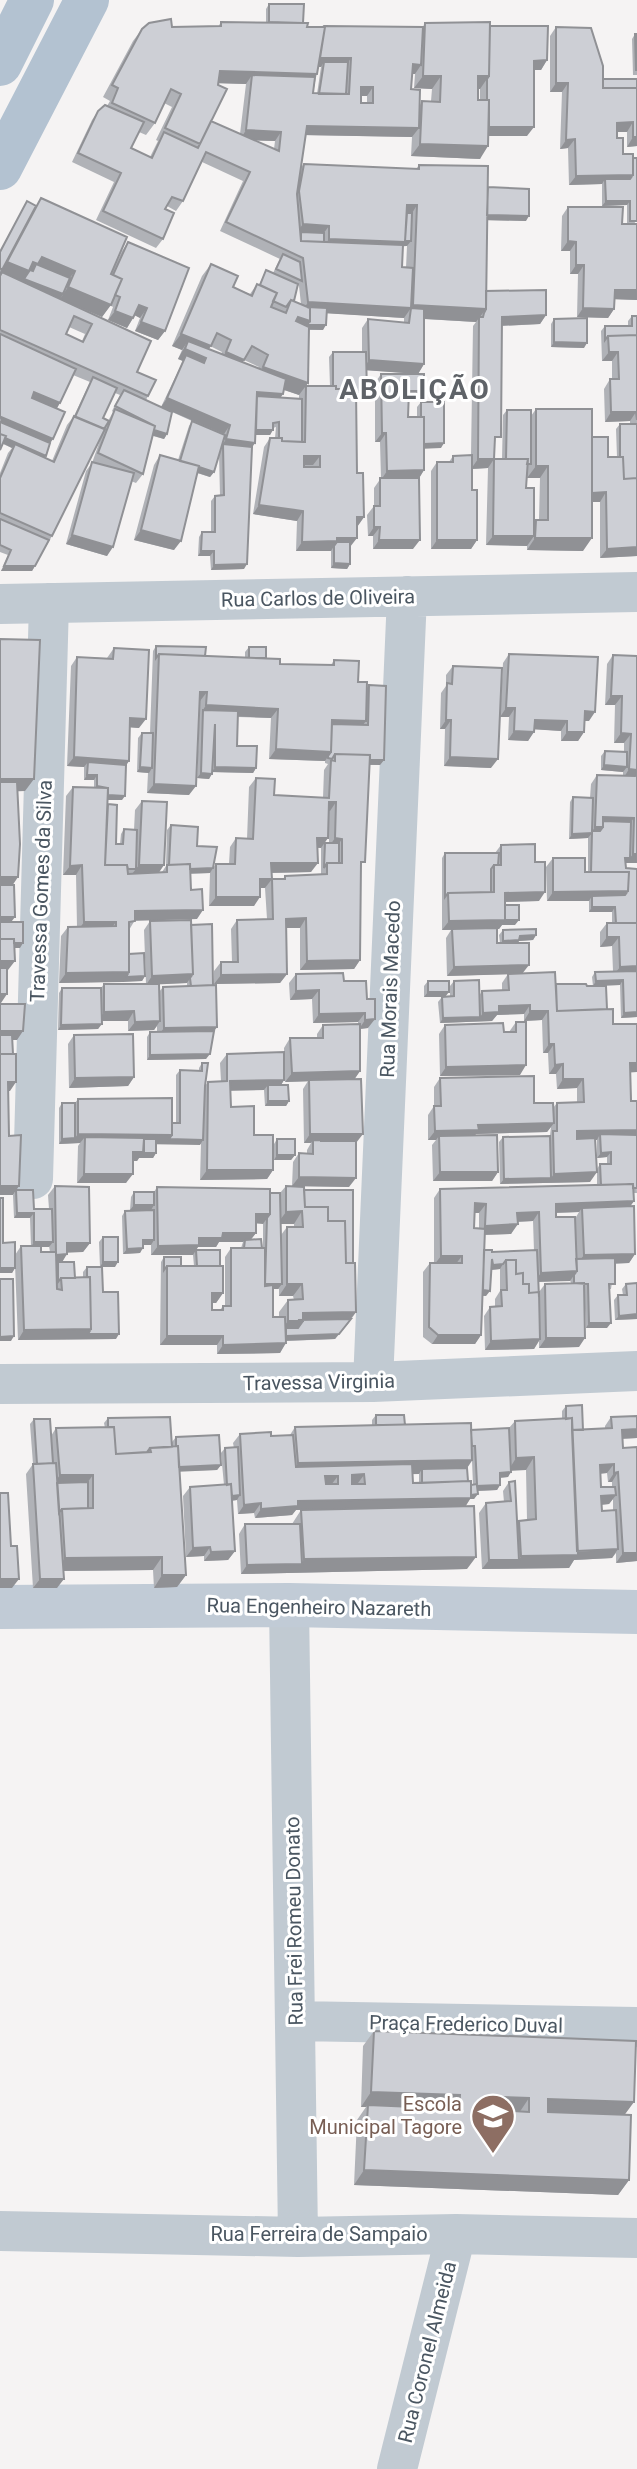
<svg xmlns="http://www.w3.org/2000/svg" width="637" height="2469" viewBox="0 0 637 2469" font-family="Roboto,sans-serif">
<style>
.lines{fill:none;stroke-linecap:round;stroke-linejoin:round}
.street{stroke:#c1cad2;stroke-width:40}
.secondary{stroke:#c1cbd6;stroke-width:44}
.primary{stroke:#b3c2d1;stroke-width:44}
.wall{fill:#b0b2b7;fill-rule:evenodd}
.shaded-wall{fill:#909195}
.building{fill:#cdcfd5;stroke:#909195;stroke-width:2;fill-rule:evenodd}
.labels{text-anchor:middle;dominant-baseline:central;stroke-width:6;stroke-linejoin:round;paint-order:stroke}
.street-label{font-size:20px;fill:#4a5661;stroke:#fff}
.education-label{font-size:20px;fill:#785e54;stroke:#fff;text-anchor:end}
.district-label{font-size:28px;font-weight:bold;letter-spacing:2px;fill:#5f6368;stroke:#fff}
</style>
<rect width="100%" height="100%" fill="#f5f3f3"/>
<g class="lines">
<path class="street" d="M0,604L637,592
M33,1179L49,603
M373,1382L407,596
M0,1384L373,1382L637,1371
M289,1605L298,2237
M295,2021L637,2027
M0,2231L298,2237L456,2234L637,2238
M397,2469L456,2234"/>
<path class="secondary" d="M0,1607L289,1605L637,1612"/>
<path class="primary" d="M0,64L32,0
M0,168L87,0"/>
</g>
<path class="wall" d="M269,4L303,23L307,27H423L425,23L490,26L547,60L541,70H534L527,136H488L480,159L411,156L412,137L306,135L301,167L304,164L416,169L419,165L488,187L526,221L487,220L486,291L546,315L540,324L502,326L494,459H502L503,415L507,410L531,416L536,409L592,437L608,457H617L616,429L620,424H630V421L605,422L604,389L610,379H612V361H602L601,331L605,326H628V321L632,316H637V556L600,558V502H592L583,551L527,550V546L486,545L488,468L472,469V490L477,540L471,549H431V471L437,462H449L453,456L471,455L473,326L476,322L424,319V364L418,374L366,370L367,393L364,398H356L357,473L364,517L357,527L350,547V564L347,569L331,568V551H296L297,521L253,514L264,447L270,438H275L276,427L273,428L270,435H255L252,447L244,569L211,570L210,556H198L199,537L202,532H211V501L215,496H220L219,454L214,472L210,477L197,473L174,550L134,540L154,465L160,455L178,460L189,426L192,421L223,435L172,412L167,434L164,439L153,436L143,474L136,483L131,481L107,556L66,544L86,471L92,463L103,432L52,536L32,571H1L8,555L0,552V473L8,453L12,448L3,444L0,450V251L27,201L36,206L41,198L111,274L122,251L128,242L165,331L158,340L135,331L140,318L135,315L127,328L108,320L113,307L110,305L102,317L73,305L137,372L148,396L146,400L161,407L183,361L178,359L182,350L172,346L202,276L211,264L233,287L250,294L257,284L259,285L266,270L273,273L280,259L220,231L243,181L202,162L183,201L176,211L167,206L165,209L163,239L156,248L96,220L114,182L72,162L92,120L98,111L107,106L110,101L103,97L133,41L142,29L218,27L221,22H266V9ZM318,67H321L317,94L313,93ZM412,74H415L414,88L432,89L431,101H422L420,105L411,89ZM218,83L246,84L240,134L211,121ZM480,88V100H478V89ZM361,96H367V103H361ZM164,103L172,107L156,140L158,141L150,157L131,148L139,132L146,135L155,123ZM254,140L275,141L274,149ZM403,246H407L406,268L402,267ZM298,285L299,286L301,304L294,301ZM327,313L404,318V323L368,319L362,328V352H333L329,357L330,386H306L308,383L309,330H323ZM69,327L85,334L82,341L66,334ZM210,346L222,352L221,354L209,349ZM244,360L259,367L258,368L243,362ZM73,375L90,382L74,416L67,425L52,461L44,458L50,443L57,408ZM306,386L299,395V399L280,398L284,390L299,395ZM115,393L120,395L112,411L113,412L108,421L103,418ZM527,469V478H540L539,520H536L534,523L526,488Z
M556,27L603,79H637V146L627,147V132H617V138L623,154H633L637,300L615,299L614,309L608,318L577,317L578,274H570V251H561L562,216L568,207L622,224H627V205L602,206V184L569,185L568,148L560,149L562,92H550V36Z
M635,34H637V75H633L632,39Z
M554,319L584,348L551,347V324Z
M381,374L418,401H409L408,417H417V407L421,402L441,448H424V470L419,478L413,549H373V536H368L367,515L374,506V488L381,478L380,442H375V383Z
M156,646L205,656L245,658V652L249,647L266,658L280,664L331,665L334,660L358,682L367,688L369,685L384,760L380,765H369L361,869L360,960L354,969L300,970V928H286L287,974L280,983L214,984V971L221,962H232L231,929L237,920L267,919L265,888L272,879H283L285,876L321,875V848H317L311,872L272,873V879L265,888H260L254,906H209L210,873L190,874L191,890L197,919L135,920L129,930V954L145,976L142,981L59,983L61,936L68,927H77L76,875H63L66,796L73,787L94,788V780H84V767L67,766L71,666L77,657L107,658L114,648L139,728L130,727L129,761L126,765L122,800H108V804L116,844H120L121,834L124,829L134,830L135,810L142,801L159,872H162L166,866L167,830L171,825L197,846L213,868L216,864H229L230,847L236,838L247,839L249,787L256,778L274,795L323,798L324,770L328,764L325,763V761L269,759L271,718L238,717L237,746L256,768L253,773L212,772L209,779L197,778L200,701L189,795L147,793L148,773L137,772L138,738L142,733H150L153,651ZM329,811V843H325Z
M509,654L589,721H585L584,732L578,741H561V731L535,729L528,741L508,740L509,717H500L503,663Z
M613,655L637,656V863H625L626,868L637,869V1017L621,1018L620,985L593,986L592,977L595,972L613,971L612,946L600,947V932L607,923H612V912H589V901H547L546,867L553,858L588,872V838L569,839L570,802L573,797L590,798L591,784L597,775L623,776V772L601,770V756L605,751L624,752V743H614L615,705H605L607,664Z
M453,666L491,768L444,766L445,729H440L441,693L446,686V675Z
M501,845L535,862L539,901L505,902V905L515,925H502L499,929H497V943H500L499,935L503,930L536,935L533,940L519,941L518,943L523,973L556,984L587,986L607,1009L613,1024L630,1072L637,1193H633L634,1201L630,1206L635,1254L629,1263L615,1264L611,1289H609L607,1328H586L584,1289L579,1347L539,1348V1341L534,1349L485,1350L484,1316L490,1307L495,1306V1299L500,1291V1269L491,1270L486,1296H483L481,1335L475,1344H432L423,1337V1272L430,1263H434V1198L440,1189L597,1185V1169L600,1164H607V1157L597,1158V1140H595L590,1182L500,1184L499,1142L503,1137L550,1136L551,1127L547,1132L476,1134L475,1135L498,1172L492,1181H433L432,1145L436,1140H428V1115L434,1106V1087L440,1078L553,1108L557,1103L577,1102V1088L557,1089L556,1074H549L548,1053H543L542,1020L524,1021V1014L497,1015L492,1021L440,1023L438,1002L442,997H424V986L428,981L445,997H450V986L454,981L479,996L482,991L502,990V983L508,974L447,976L446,938L451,930H442V858L445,853H495ZM579,1212L576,1217V1259L556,1217V1213ZM475,1213H479V1229L474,1228ZM533,1221L534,1251L492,1252L484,1250L485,1235L511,1234L517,1222ZM570,1280L571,1283L545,1284L539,1292V1282Z
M191,920L214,1031L206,1059L147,1060V1037L150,1032H157V1026L154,1030L128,1031V1021H102L98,1029L58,1030L59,993L62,988H101L104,984H146L144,930L150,921ZM187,983V986L163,987L159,992V984Z
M296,974L344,981H366L368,1028L360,1029V1071L354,1079L356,1143L349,1187L292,1186L293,1162L299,1153L307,1154V1150L311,1143H304L303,1089L308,1081L285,1082L284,1048L290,1038H317V1034L323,1025L358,1024V1022L313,1023L312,999L290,1000L289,983Z
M516,1022L520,1075L440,1076L439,1034L445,1025L509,1032Z
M74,1035L134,1077L128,1086L69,1088L68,1044Z
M227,1054L284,1080L281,1085L289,1101L286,1106H265L264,1090H230L231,1107L254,1135L273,1170L267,1179L200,1180L201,1144H156V1153L153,1158H139L137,1161H133L126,1183H77L78,1146L80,1143L59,1144V1108L62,1103H75L78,1099L172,1123H176V1075L180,1070L199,1071V1068L202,1063L205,1086L208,1082L221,1081L220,1063Z
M277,1139L295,1155L291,1160H274V1144Z
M55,1186L90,1243L83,1252H67L62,1262L75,1278L83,1277V1272L87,1267H100L99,1242L103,1237L115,1267H102L103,1292L116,1339L18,1340L15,1264V1268L12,1273L3,1243L15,1255L21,1246H31L30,1218H14L13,1195L16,1190L34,1209H49L48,1195ZM49,1246L50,1252H41V1247Z
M286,1186L304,1190L353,1263L356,1312L348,1324L335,1339L286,1341L280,1353L217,1354V1345H160L161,1262L164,1257L181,1266H194L193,1255L196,1250L193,1255H151V1245H143L140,1253L123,1254L122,1216L125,1211L150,1210H130L131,1197L134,1192H154L157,1187L280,1193ZM256,1223H263V1248L251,1239L256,1233ZM281,1224H294V1227H287L281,1235ZM219,1242H243L241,1248H231L225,1257V1306H223L220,1310H212V1303H216L223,1293L220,1266L196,1250L198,1247H216ZM273,1289H279V1296H293L294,1300H288L279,1312V1317H273Z
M637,1283V1319L615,1320L614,1300L618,1295H623L622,1289L626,1284Z
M566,1406L583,1430L605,1429V1426L611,1417L637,1438L622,1439L637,1561L616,1563V1553L612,1558L574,1560L569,1568L482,1569L479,1513L486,1503L504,1502L503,1491L509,1482L517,1524L519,1521L527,1520L526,1470H511L508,1477L500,1478V1485L497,1490L478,1491L474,1499H470L465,1507L467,1569L241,1574L239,1534L245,1524H292L301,1510H296L292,1515L255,1518L254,1513L238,1514L237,1500L232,1501L235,1551L228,1560L204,1561V1556L186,1557L183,1496L190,1487L224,1485L221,1453L225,1448H234L233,1443L240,1434L271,1436L290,1435L295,1427L372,1425V1420L376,1415L405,1425L471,1430L509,1428L515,1421L562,1419V1411ZM472,1461L473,1485H471L468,1481L467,1468ZM607,1473L608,1482H612V1487H601L600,1474ZM413,1474H419V1483H413ZM613,1499V1510L602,1511V1505L609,1504Z
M108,1418L172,1442L176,1437L221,1465L217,1470L179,1471L186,1575L177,1587L154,1588L153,1570L63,1571L57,1588H33L26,1474L33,1464L30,1424L34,1419L51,1436L56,1428H105L104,1423Z
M374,2031L625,2115L629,2180L618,2195L354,2185L357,2120L366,2107H361L363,2046Z"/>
<path class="shaded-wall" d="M318,58H351L345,67L324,62L321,67H312Z
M547,60L541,70H527L534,61Z
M413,64L421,65L415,74H407Z
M220,71L317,74L309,87L252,75L246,84L211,83Z
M423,76H441L432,89L414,88Z
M478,76H489L480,89H470Z
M556,83H568L562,92H550Z
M361,87H373L367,96H354Z
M633,122L627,132H610L617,123Z
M307,126L419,128L412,137L301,135Z
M486,127H534L527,136H480Z
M246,130L281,132L275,141L240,140Z
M633,137H637V146L627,147Z
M575,139L568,148L560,149L566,140Z
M420,144L488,146L480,159L411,156Z
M633,175L626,184L605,179L602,184L569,185L576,176Z
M606,201H630L627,205L602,206Z
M407,205H417L409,218L402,217Z
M482,215L529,216L526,221L479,220Z
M303,224L329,226L320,238L297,232Z
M329,239L411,241L407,246L320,251Z
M568,241L576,242L570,251H561Z
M42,257L75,271L66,283L27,275L21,284L0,275V272L7,262H33Z
M576,265H584L578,274H570Z
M24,279L63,294L60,299L21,284Z
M68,287L111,305L102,317L60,299Z
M615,290H637V300L608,299Z
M308,302L411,308L413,305L486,309L476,322L410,318L411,308L404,318L305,312V307Z
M139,305L147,308L140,318L132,314Z
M583,308L614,309L608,318L577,317Z
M115,311L133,318L127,328L108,320Z
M546,315L540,324L495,326L502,317Z
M298,317L326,325L323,330L290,329Z
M141,322L165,331L158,340L135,331Z
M181,334L211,346L203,357L206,358L199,368L186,355L183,361L178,359L188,341L182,350L172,346Z
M554,342L587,343L584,348L551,347Z
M226,352L244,360L236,372L217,364Z
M609,352H618L612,361H602Z
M369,360L424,364L418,374L363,370Z
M263,367L308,383L299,395L255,380Z
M409,391H424L418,401H402Z
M34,392L60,403L54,413L28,402Z
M257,392L283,394L277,403L254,401Z
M367,393L364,398L330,399L333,394Z
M167,398L230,425L224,434L161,407Z
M611,412H636L630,421L605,422Z
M1,417L53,439L47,448L0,429Z
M142,426L167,434L164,439L138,431Z
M253,430H273L270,435H249Z
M382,433H386L380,442H375Z
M0,436L46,456L42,460L15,444L12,448L0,442Z
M226,439L255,443L249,452L223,444Z
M444,443L441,448L418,449L421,444Z
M304,456H320L313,465H298Z
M478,459H494L488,468L471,469Z
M180,461L214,472L210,477L177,466Z
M536,466H548L540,478H527Z
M424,470L418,480H381L387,471Z
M606,492L600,502H584L590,493Z
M259,505L303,511L297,521L253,514Z
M357,517H364L357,527H350Z
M374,527H380L373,536H368Z
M141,530L181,541L174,550L134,540Z
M72,535L113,547L107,556L66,544Z
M493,536H534L527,546L486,545Z
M337,538H357L350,547L334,546L331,551H296L302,542Z
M535,538H592L583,551L527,550Z
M379,540H420L413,549H373Z
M437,540H477L471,549H431Z
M637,547V556L600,558L607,549Z
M201,551H214L210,556H198Z
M334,563L350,564L347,569L331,568Z
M247,564L244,569L211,570L214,565Z
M4,566H35L32,571H1Z
M200,692H207L200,701H193Z
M611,696H622L615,705H605Z
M206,705L278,709L271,718L203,715V710Z
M506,708H515L509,717H500Z
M585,711L595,712L589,721H579Z
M130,718L146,719L139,728L124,727Z
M332,720L366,721L359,730L329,729Z
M446,720H451L445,729H440Z
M535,720L567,721L561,731L529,729Z
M514,731L534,732L528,741L508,740Z
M567,732H584L578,741H561Z
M621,733L631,734L624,743H614Z
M276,749L331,752L325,761L269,759Z
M74,757L129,761L123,770L88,762L84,767L67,766Z
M450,757L498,759L491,768L444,766Z
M335,759L384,760L380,765L333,764Z
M604,765L627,767L623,772L601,770Z
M140,767L152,768L149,773L137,772Z
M215,767L256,768L253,773L212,772Z
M629,769L637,770V779L635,776L636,773L632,779H623Z
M201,773L212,774L209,779L197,778Z
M87,775H97L94,780H84Z
M0,779H34L25,791L0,792Z
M154,784L196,786L189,795L147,793Z
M105,795L125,796L122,800H102Z
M329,802H336L330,811H323Z
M603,817L634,818L627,827L600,826Z
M595,827H603L596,836L592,833L588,838L569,839L572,834L591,833Z
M317,838H328L321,848L310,847Z
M335,838L342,839L336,848H328Z
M633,854H637V863H621L625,858H630Z
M271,863H318L311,872L265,873Z
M82,865L76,875H63L70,866Z
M139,865H164L158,874H132Z
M213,868L210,873L166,874L169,869Z
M0,877H18L12,886L0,887Z
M260,879H272L265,888H254Z
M628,891L622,900L592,896L589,901H547L553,892Z
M545,892L539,901L499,902L505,893Z
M216,897H260L254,906H209Z
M592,907H615L612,912H589Z
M203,910L197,919L129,921L135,911Z
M0,917H15L8,926H0Z
M306,918L300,928H280L286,919Z
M519,920L515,925H502L499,929L442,930L449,921Z
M84,922H116L109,931L77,932Z
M536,935L533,940L519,941L516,945L500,946L503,941L520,936Z
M607,937H619L612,946L600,947Z
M0,943H23L20,948H0Z
M360,960L354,969L300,970L307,961Z
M0,961H15L8,970H0Z
M529,965L522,974L447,976L454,967Z
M637,966V975L613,976L620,967Z
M129,972L123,982L59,983L66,973Z
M193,974L187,983L146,985L152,976Z
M287,974L280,983L214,984L221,975Z
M145,976L142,981L123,982L126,977Z
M623,980L620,985L593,986L596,981Z
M319,990L312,999L290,1000L296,991Z
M428,992H449L445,997H424Z
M0,994H7L1,1003H0Z
M530,1005L524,1014L497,1015L492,1021L440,1023L443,1018L480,1017L483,1013L499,1006Z
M134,1011L128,1021H98L104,1012Z
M530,1011H548L542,1020L524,1021Z
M637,1012V1017L621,1018L624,1013Z
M365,1013L358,1022L313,1023L319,1014Z
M375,1019L368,1028L359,1029L365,1020Z
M160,1021L154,1030L128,1031L135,1022Z
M102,1024L98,1029L58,1030L61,1025Z
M217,1027L211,1036L157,1037L164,1028Z
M0,1031H23L17,1040H0Z
M549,1044H554L548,1053H543Z
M210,1054L206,1059L147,1060L150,1055Z
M630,1063H637V1072L623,1073Z
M563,1064L556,1074H549L555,1065Z
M526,1065L520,1075L440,1076L446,1067Z
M360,1071L354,1080L285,1082L292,1073Z
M134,1077L128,1086L69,1088L75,1078Z
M563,1079H583L577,1088L557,1089Z
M284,1080L278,1090L268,1085L264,1090L224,1091L230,1081Z
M8,1082H16L10,1091H1Z
M268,1101H289L286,1106H265Z
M554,1123L547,1132L476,1134L472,1139L439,1136L436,1140H428L435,1131L478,1125Z
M637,1130V1137L600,1134L597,1140H570L577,1131Z
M78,1134L172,1135L203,1140L200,1145L141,1144L85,1137L80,1143L59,1144L62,1139L75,1138Z
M310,1134H363L356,1143L321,1139L318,1143L313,1140L311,1143H304Z
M133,1152L156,1153L153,1158H139L137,1161H127Z
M611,1152L607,1157L597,1158L601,1153Z
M277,1155H295L291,1160H274Z
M207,1170H273L267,1179L200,1180Z
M440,1172H498L492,1181H433Z
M597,1172L590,1182L500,1184L504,1179L551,1178L554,1174Z
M84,1174H133L126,1183H77Z
M299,1177L356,1178L349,1187L292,1186Z
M0,1186H19L13,1195H0Z
M634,1201L627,1211L582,1208L579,1212L549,1213L556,1204Z
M475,1203L486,1204L479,1213H468Z
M134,1205H154L151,1210H130Z
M302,1211L294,1224H277L286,1212Z
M539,1212L533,1221L511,1222L517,1213Z
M17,1213H34L30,1218H14Z
M256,1214H270L263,1224L249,1223Z
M518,1224L511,1234L478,1235L485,1226Z
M223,1233H256L249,1242L245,1240L243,1242H219L216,1247H198L193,1255H151L158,1246Z
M143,1240H154L151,1245H139Z
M34,1242H53L49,1247H31Z
M67,1243H90L83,1252L61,1253Z
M143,1248L140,1253L123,1254L127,1249Z
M67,1254L61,1264H50L56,1255Z
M635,1254L629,1263L577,1264L584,1255Z
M441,1256H462L455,1265H434Z
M103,1262H118L115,1267H100Z
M503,1264L500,1269L490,1270L493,1265Z
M0,1268H15L12,1273H0Z
M577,1271L570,1281L534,1282L541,1273Z
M265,1284H282L278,1289H262Z
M287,1284H302L293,1296H279Z
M480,1290L490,1291L486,1296L476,1295Z
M212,1293H223L216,1303H206Z
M356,1312L335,1339L279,1341L283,1336L295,1333H279L288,1321L303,1313Z
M637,1314V1319L615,1320L619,1316Z
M589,1323H611L607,1328H586Z
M91,1329L119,1334L116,1339L18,1340L24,1330Z
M438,1335H481L475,1344H432Z
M14,1336L11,1341H0V1337Z
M167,1336H223L217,1345H160Z
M546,1338H585L579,1347L539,1348Z
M540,1339L534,1349L485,1350L491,1341Z
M286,1343L280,1353L217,1354L223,1345Z
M637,1429V1438L615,1439L622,1430Z
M534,1457L526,1470L508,1471L516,1458Z
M472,1460L464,1473L422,1469L419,1474L364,1475L358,1483L345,1484L352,1475L290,1476L298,1463Z
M614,1464L607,1473L593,1474L600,1465Z
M221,1465L217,1470L173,1472L177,1467Z
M511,1472L508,1477L496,1478L500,1473Z
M618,1472L612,1482H608L614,1473Z
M60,1475H93L84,1487L54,1483Z
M325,1476H338L331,1485L319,1486Z
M500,1485L497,1490L474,1491L477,1486Z
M478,1494L474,1499H470L465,1507L296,1510L292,1515L255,1518L261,1509L298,1501Z
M240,1495L237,1500L225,1501L228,1496Z
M616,1495L609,1504L595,1505L601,1496Z
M261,1503L254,1513L238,1514L244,1505Z
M210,1547L204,1556L186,1557L193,1548Z
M618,1549L612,1558L574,1560L569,1568L482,1569L489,1560H519L521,1556Z
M235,1551L228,1560L204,1561L211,1552Z
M623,1553H637V1561L616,1563Z
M162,1557L153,1570L56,1571L65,1558Z
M476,1557L467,1569L241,1574L247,1565L301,1564L304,1559Z
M162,1575H186L177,1587L154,1588Z
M0,1579H19L12,1588H0Z
M40,1579H64L57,1588H33Z
M371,2092L460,2095L449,2110L368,2105L366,2107H361Z
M499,2097L529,2098L519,2113L489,2112Z
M548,2099L634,2102L623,2117L538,2114Z
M364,2170L629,2180L618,2195L354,2185Z"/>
<path class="building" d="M269,4H304L303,23L269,22Z
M171,19L172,27L221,26V22L308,23L307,27H325L317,74L220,71L218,85L227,89L200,144L165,128L181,94L171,89L155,123L112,103L118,88L112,85L142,29L149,23Z
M490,22L489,76H478V100H489L488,146L420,144L422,101L440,102L441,76H423L425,23Z
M324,26L423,27L421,65L413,64L411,89L420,90L419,128L307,126L297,194L301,241L403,245L402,267L413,268L411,308L308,302L303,258L226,222L250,172L206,152L183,201L172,197L165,209L174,213L163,239L103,211L121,173L78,153L98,111L105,105L144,122L131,148L152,158L164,132L198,148L211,121L279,151L281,132L246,130L252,75L315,77L313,93L349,94L351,58H320L325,27H323ZM361,87H373V103H361Z
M490,26H548L547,60L534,61V127H489V100H487V79L489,76Z
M556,27L591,28L603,66V88H637V137H633V122L617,123V138H623V154H633V175L576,176L575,139L566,140L568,83H556Z
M635,34H637V70H636Z
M324,62H348L346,94H319Z
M603,79H637V88H603Z
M633,158H637V221H630V201H606L605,179H630L633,175Z
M304,164L419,169V165L488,166L486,309L413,305L417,205H407L405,242L329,239V226L303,224L299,191Z
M488,187L529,189V216L487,215Z
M41,198L127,237L111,274L122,279L111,305L68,287L75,271L42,257L38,264L33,262L29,271L7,262Z
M27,201L36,206L2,270L0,268V252Z
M568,207H623L622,224H637V290H615L614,309L583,308L584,265H576V242L568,241Z
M407,213H412L411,241H405Z
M301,232L324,233V242L301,241Z
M128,242L189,268L165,331L141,322L147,308L139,305L133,318L115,311L120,297L115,295L122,279L113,275Z
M283,254L300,262L302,281L276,269Z
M36,264L70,278L63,294L24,279L30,270L33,271Z
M211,264L238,276L233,287L252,296L257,284L277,293L271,307L286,313L291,300L310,308V321L298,317L296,321L309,327L308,383L263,367L268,355L252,346L244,360L226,352L231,340L217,333L211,346L181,334Z
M266,270L298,284L294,301L291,300L286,307L273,301L277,293L260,285Z
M2,272L151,341L137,372L156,380L148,396L0,330V276ZM74,316L92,324L83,342L66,334Z
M546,290V315L502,317L501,437H495L494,459H478L479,317H483L484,313L486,309V291Z
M307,307L327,308L326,325H307L310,321V308Z
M411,308L424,309V364L369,360L368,319L409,323Z
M632,316H637V335L608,336L605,340V326H632Z
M587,318V343L554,342V319Z
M0,334L76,369L60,403L34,392L32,398L65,412L53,439L1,417L0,418Z
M637,335V420L636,412H611L610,379H619L618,352H609L608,336Z
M188,341L286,379L283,394L257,392L255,443L226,439L230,425L167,398L186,355L204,363L206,358L185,349Z
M333,352H366L367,393H356V389H336V386H333Z
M381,374H424V391H409L408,417H424V470L387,471L386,433H382Z
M93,377L117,388L103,418L109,421L104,429L75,417Z
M306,386H336V389H356L357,473H363L364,517H357V538H337V541L302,542L303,511L259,505L270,438H282V441L305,442ZM304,456H320V467H304Z
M124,390L172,412L167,434L154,430L155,426L115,406Z
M257,396L302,399V442L282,441V438H279V422L273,423V430H256Z
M421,402H444V443L424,444V417H421Z
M115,409L155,426L143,474L98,453Z
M536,409H592V538H535L536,520H548V466H536Z
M507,410H531V464H527L528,459H506Z
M74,416L105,429L52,536L0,513V478L15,444L54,462Z
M192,421L225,435L214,472L199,467V466L180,461Z
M0,422L50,443L46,456L5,438L6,436L0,434Z
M620,424H637V478L624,479L623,457H620Z
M0,434L6,436L0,450Z
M592,437H608V457H623L624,479L637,478V547L607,549L606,492L592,493Z
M223,444L252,447L247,564L214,565V551H201L202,532H215V496L224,495Z
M160,455L199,466L181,541L141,530Z
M472,455V490H477V540H437V462H453V456Z
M494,459H528L526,488H534V536H493Z
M92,462L134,473L113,547L72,535Z
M380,478H419L420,540H379L380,527H374V506H380Z
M0,519L49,540L35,566H4L11,550L0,545Z
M337,542H350V564L334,563V546Z
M0,639L40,640L34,779H0Z
M156,646L206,647L205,656L159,654L156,658Z
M249,647H266V658H249Z
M114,648L149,650L146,719L130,718L129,761L74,757L77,657L113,659Z
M159,654L280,659V664L334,665V660L359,661L358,682H367L366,721L332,720L331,752L276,749L278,709L206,705L207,692H200L196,786L154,784Z
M509,654L598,657L595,712L585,711L584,732H567V721L535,720L534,732L514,731L515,708H506Z
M613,655L637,656V770L629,769L631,734L621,733L622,696H611Z
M453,666L502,668L498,759L450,757L451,720H446L447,683L452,684Z
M369,685L386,686L384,760H370V755L335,754L332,759L328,758V756L331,752L332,724L368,725Z
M203,710L238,711L237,746H257L256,768L215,767V724L212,774L201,773Z
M142,733H153L152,768L140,767Z
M605,751L627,752V767L604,765Z
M335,754L370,755L365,862H361L360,960L307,961L306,918L286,919L287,974L221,975V962H238L237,920L273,919L272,879H285V876L327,874V863H342V839L335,838L336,802H329L328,838H317L318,863H271L272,879H260V897H216V864H235L236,838L253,839L256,778L275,779L274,795L329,798L331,760L335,761Z
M88,762L126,765L125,796L108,795V788L97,786V775H87Z
M636,773L637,774V854H633L634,818L603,817V827H595L597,775L635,776Z
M0,782H17L20,844L18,877H0Z
M73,787L108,788L105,865H127L128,874L167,872V865L190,864L191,890L202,889L203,910L135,911V921L129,922V972L66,973L68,927L116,926V922H84L82,865L70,866Z
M573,797L593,798L592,831H600L603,827V821L631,822L630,858H625L626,868L637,869V923H616L615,907H592V896L625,895L628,891L629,872H591L592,833L572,834Z
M142,801L167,802L164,865H139Z
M108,804L117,805L116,844H123L124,829L137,830L136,869H128L127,865H105Z
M171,825L198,827L197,846L217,847L213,868L190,869V864L169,865Z
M325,843H339V863H327L324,868Z
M535,844V862H545V892L505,893V920L449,921L448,893L494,892V865H501V845Z
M445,853H499L498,865H494L491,869V892L448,893L445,897Z
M553,858H585V872H629L628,891L553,892Z
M0,885H14L15,917H0Z
M505,905H519V920H505Z
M191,920L193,974L152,976L150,921Z
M0,922H23V943H14V939H0Z
M607,923H637V966L620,967L619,937H607Z
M212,924L213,985L191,986L190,978L193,974L191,925Z
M497,928V943H529V965L454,967L452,929Z
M536,929V935L520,936L519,940L503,941V930Z
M0,939H14L15,961H0Z
M144,953L145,976L126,977L129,972V954Z
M0,968H7V994H0Z
M637,971V1012L624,1013L623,980L596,981L595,972Z
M555,972L557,1011L613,1009V1024H637V1063H630L631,1101H637V1130L577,1131V1139L595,1138L597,1172L554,1174L553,1131H557V1103L584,1102L583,1079H563V1064L555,1065L554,1044H549L548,1011H530V1005L499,1006V1012L483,1013L482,991L509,990L508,974Z
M343,973L344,981H366L367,999H375V1019L365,1020V1013L319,1014V990L296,991V974Z
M479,980L480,1017L443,1018L442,997L454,996V981Z
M428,981H449V992H428Z
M104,984H159L160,1021L135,1022L134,1011L104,1012Z
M556,984H586L587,986H606L607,1009L557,1011Z
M216,985L217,1027L164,1028L163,987Z
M62,988H101L102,1024L61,1025Z
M0,1004H25L23,1031H0Z
M516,1022H526V1065L446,1067L445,1025L503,1023L504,1032H516Z
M360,1024V1071L292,1073L290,1038H323V1025Z
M214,1031L210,1054L150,1055V1032Z
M133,1034L134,1077L75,1078L74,1035Z
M0,1035H12L13,1054H0Z
M284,1052V1080L230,1081L231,1107L254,1106V1135H273V1170H207L208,1082L227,1081V1054Z
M0,1054H16V1082H8L9,1136L21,1135L19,1186H0Z
M202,1063H208L205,1086L203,1140L169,1139L172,1135V1123H180V1070L202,1071Z
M534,1076V1103H553L554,1123L478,1125L479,1130L435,1131L434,1106H441L440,1078Z
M361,1079L363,1134H310L309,1080Z
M268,1085H288L289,1101H268Z
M172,1098V1135L78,1134V1099Z
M62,1103H75V1138L62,1139Z
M600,1134L637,1135V1188H633V1184L601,1185L600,1164H611V1152L601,1153Z
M497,1135L498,1172H440L439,1136Z
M550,1136L551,1178L504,1179L503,1137Z
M85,1137L144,1138V1152H133V1174H84Z
M144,1139H156V1153H143Z
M277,1139H295V1155H277Z
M321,1139H351V1141H321Z
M313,1140L356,1141V1178L299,1177V1153L313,1154Z
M633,1184L634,1201L556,1204V1217H575L577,1271L541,1273L539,1212L517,1213L518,1224L485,1226L486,1204L475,1203L474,1228L485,1229L481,1335H438L429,1327L430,1263H462V1256H441L440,1189Z
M55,1186L89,1187L90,1243H67V1254L56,1255Z
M286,1186L304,1187L305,1207H328V1221H345L346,1263H355L356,1312L303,1313V1321H288V1300L303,1299L302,1284H287V1227H303L302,1211L286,1212Z
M157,1187L270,1189V1214H256V1233H223L222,1238H199V1245L158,1246Z
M16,1190H33L34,1209H52L53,1242H34V1213H17Z
M304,1190H353V1263H346L345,1221H328V1207H305Z
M134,1192H154V1205H134Z
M270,1193H280L282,1284H265L267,1218L270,1214Z
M0,1198H3V1243L15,1242V1268H0Z
M634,1206L635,1254L584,1255L582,1208Z
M154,1210V1240H143V1248L127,1249L125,1211Z
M103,1237H118V1262H103Z
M261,1239L262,1248H244L245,1240Z
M21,1246H41V1252H56L57,1289L62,1290L61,1278L90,1277L91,1329L24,1330Z
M231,1248H265V1286L273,1285V1317H285L286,1343L223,1345V1336H167V1266H223V1293H212V1310H223V1306H231Z
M196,1250H220V1266H197Z
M484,1250H492V1252L537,1250L539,1297V1292L529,1293V1284H523V1273L516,1274V1260H506L503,1264L493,1265L492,1259L490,1291L483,1290Z
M164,1257H181V1266H167L164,1270Z
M615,1258V1284H609L611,1323H589L588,1284L574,1283V1275L577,1271L576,1259Z
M506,1260H516V1274L523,1273V1284H529V1293L539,1292L540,1339L491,1341L490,1307L502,1306L501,1290H507Z
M58,1262H74L75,1278H61L58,1282Z
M87,1267H102L103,1292H118L119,1334H88L91,1329L90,1277H87Z
M0,1279H13L14,1336L0,1337Z
M584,1283L585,1338H546L545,1284Z
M637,1283V1314L619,1316L618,1295H627L626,1284Z
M351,1319L339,1334L286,1336V1328H298L303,1321L298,1320Z
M582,1405L583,1430H572V1418L566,1419V1406Z
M376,1415H404L405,1425H376Z
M637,1416V1429L622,1430L623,1448L637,1447V1553H623L618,1472L614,1473V1464L600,1465L601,1487H615L616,1495L601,1496L602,1511L616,1510L618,1549L577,1551L572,1430L612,1428L611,1417Z
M170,1417L172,1447L150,1448L147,1452L116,1454L114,1427H108V1418Z
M572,1418L578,1555L521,1556L519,1521L536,1519L534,1457L516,1458L515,1421Z
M34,1419H50L53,1463L37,1464Z
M471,1423L472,1460L298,1463L295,1427Z
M114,1427L116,1454L151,1452L150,1448L178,1446L186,1575H162V1557L65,1558L62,1509L93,1508V1475H60L56,1428Z
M509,1428L511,1472L500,1473V1485L477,1486L478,1494L471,1495V1485L477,1484L475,1446H472L471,1430Z
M271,1432V1436L293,1435L296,1467L412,1464L413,1483L471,1481V1498L298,1501V1506L261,1509V1503L244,1505L240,1434ZM364,1474L365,1484H352V1475ZM325,1476H338V1484H326Z
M219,1435L221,1465L179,1467L178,1446H176V1437Z
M238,1447L240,1495L232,1496L231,1484L227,1485L225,1448Z
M56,1463L64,1579H40L33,1464Z
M467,1468L468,1481L422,1483V1469Z
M515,1481L519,1560H489L486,1503L511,1501L509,1482Z
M88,1482V1508L62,1509L59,1513L57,1483Z
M231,1484L235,1551L211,1552L210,1547L193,1548L190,1487Z
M0,1493H8L11,1546H17L19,1579H0Z
M474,1506L476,1557L304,1559L301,1510Z
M245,1524H300L302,1564L247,1565Z
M374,2031L636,2041L634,2102L548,2099V2112L631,2115L629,2180L364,2170L368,2105L459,2109L460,2095L371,2092ZM499,2097L529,2098V2112L498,2110Z"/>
<defs>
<g id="school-pin" transform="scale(2.3)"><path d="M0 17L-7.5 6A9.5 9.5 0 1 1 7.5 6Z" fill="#8d6e63" stroke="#fff"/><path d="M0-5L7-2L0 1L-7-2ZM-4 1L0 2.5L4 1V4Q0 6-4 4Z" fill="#fff"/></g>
</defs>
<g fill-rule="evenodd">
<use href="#school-pin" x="493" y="2116"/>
</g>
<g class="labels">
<g class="street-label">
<text transform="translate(318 598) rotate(-1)">Rua Carlos de Oliveira</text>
<text transform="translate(41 891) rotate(-88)">Travessa Gomes da Silva</text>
<text transform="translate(390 989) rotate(-88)">Rua Morais Macedo</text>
<text transform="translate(319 1382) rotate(-1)">Travessa Virginia</text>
<text transform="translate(319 1607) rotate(1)">Rua Engenheiro Nazareth</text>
<text transform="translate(294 1921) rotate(-91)">Rua Frei Romeu Donato</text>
<text transform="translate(466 2024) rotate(1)">Praça Frederico Duval</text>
<text x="319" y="2234">Rua Ferreira de Sampaio</text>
<text transform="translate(427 2352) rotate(-76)">Rua Coronel Almeida</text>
</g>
<g class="education-label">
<text x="462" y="2104">Escola<tspan x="462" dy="23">Municipal Tagore</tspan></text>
</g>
<g class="district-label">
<text x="415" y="389">ABOLIÇÃO</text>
</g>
</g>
</svg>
